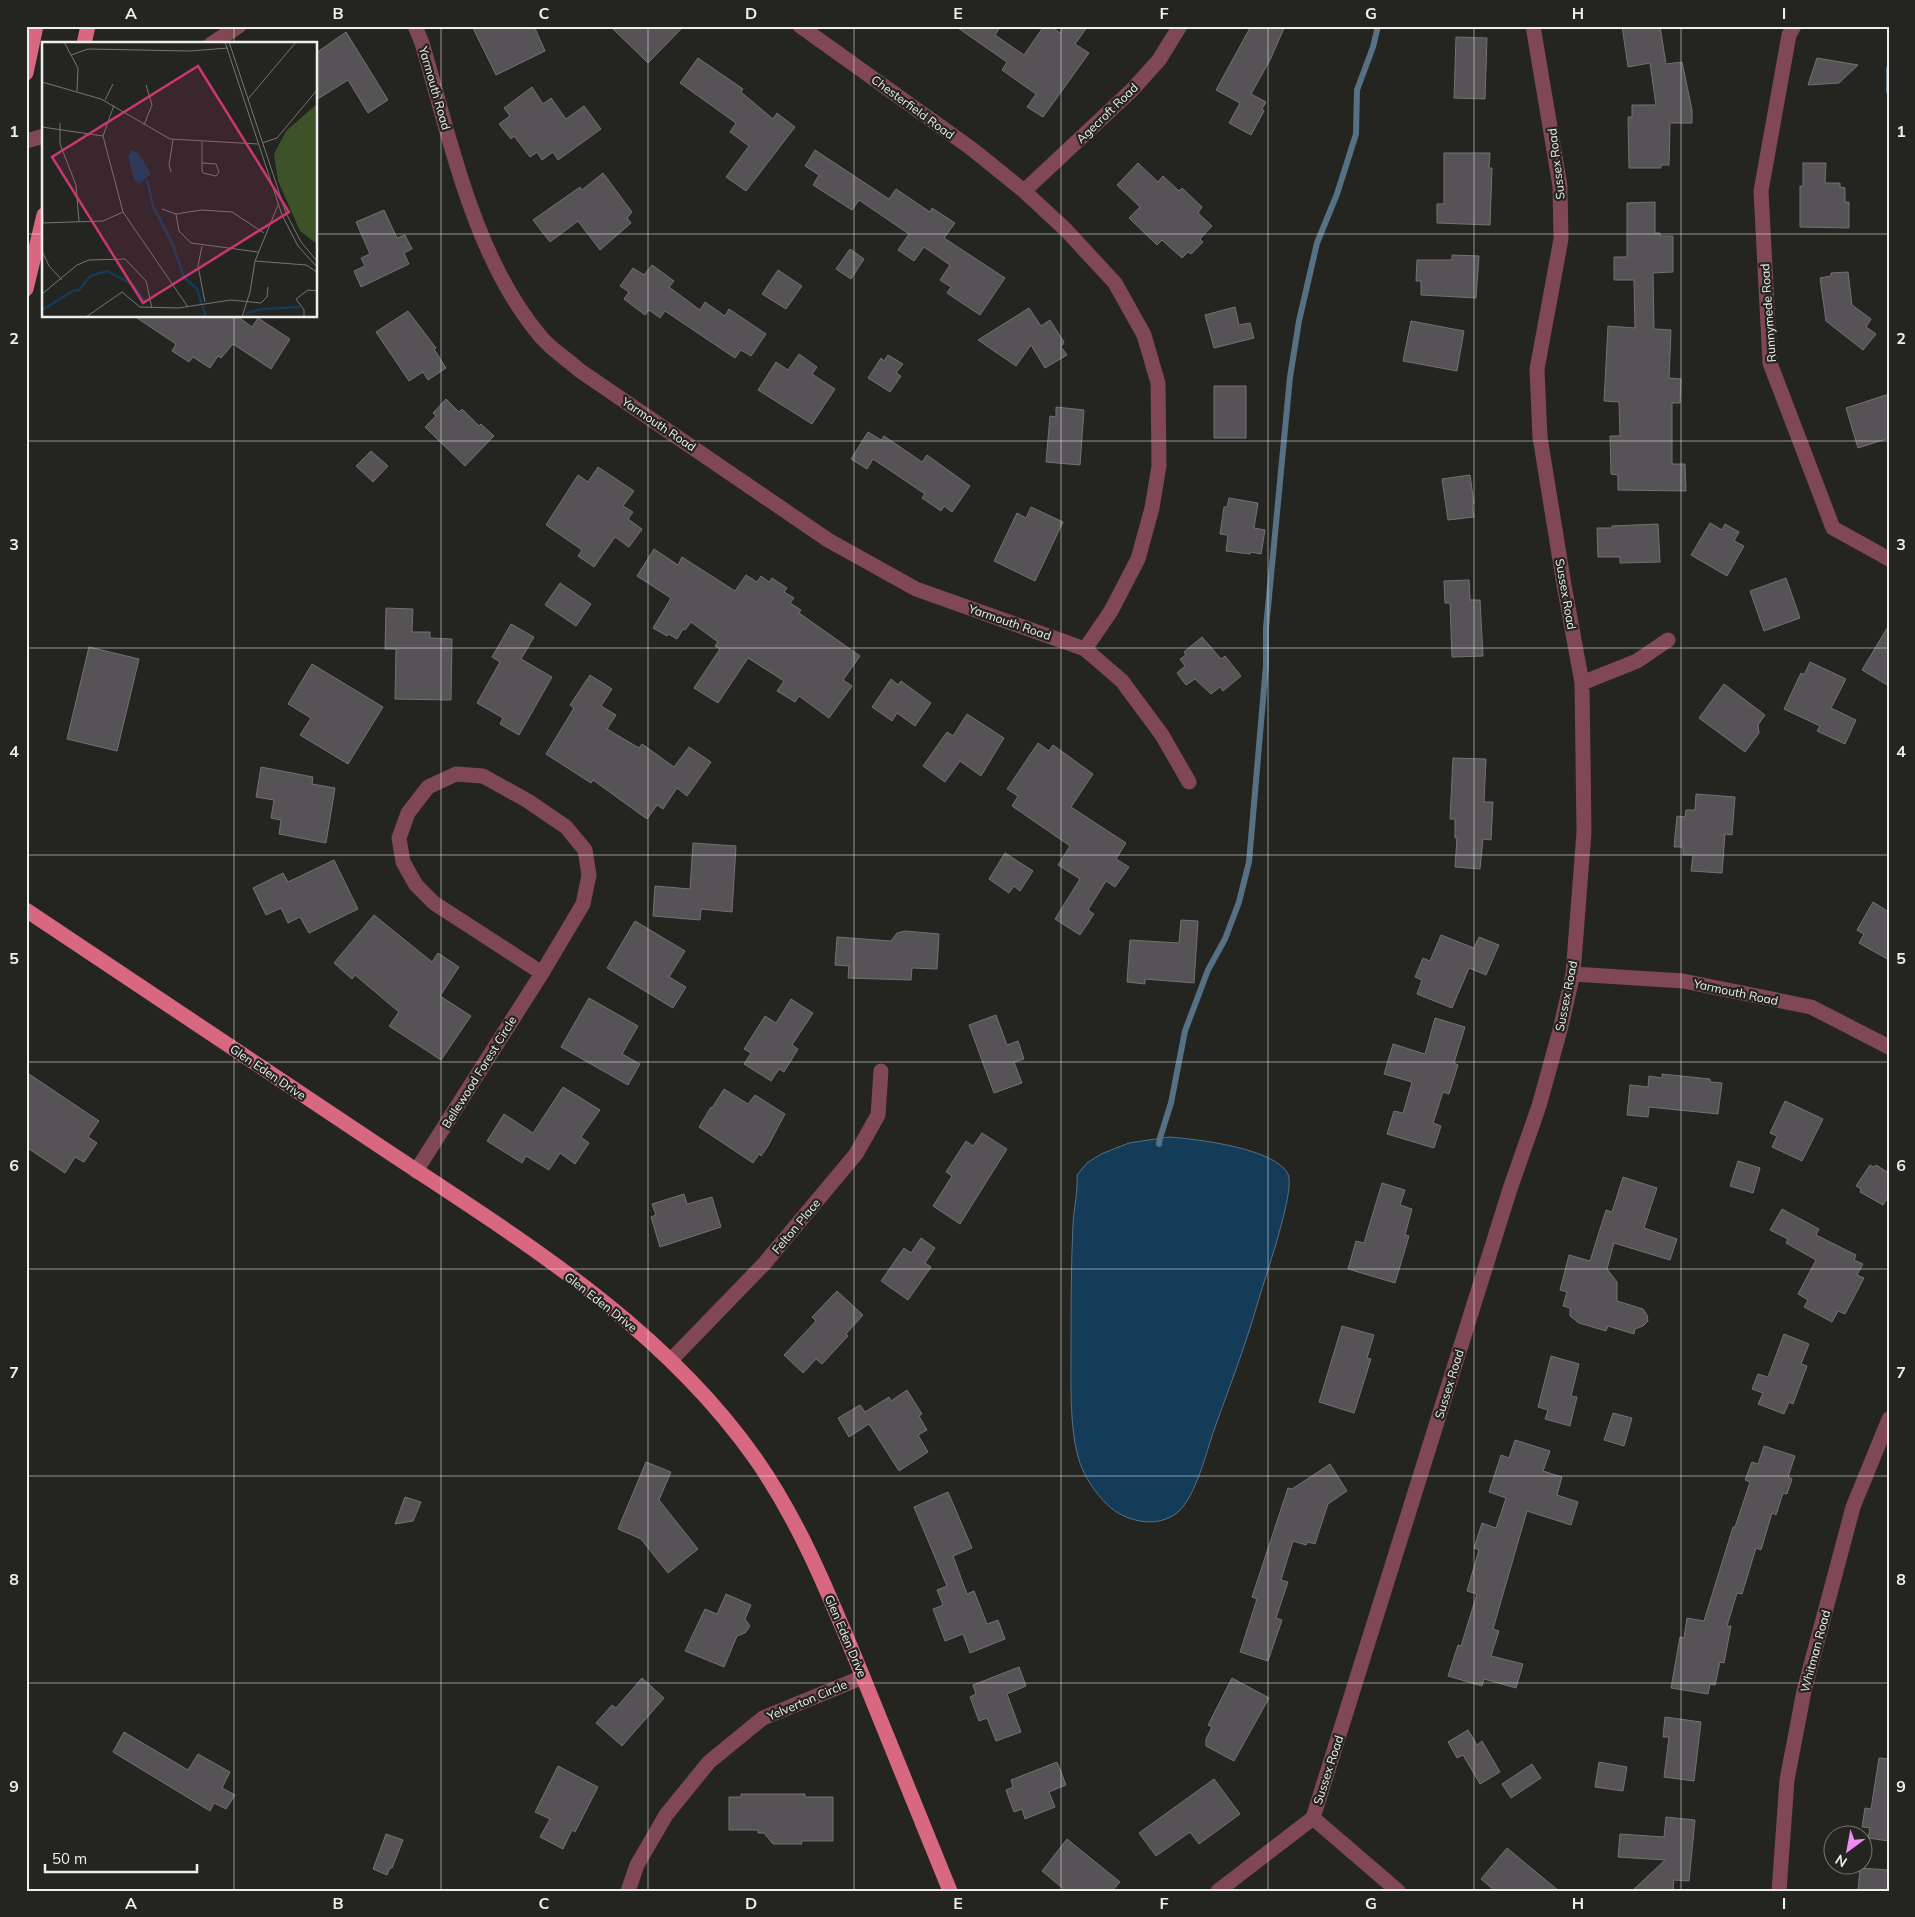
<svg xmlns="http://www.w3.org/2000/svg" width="1915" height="1917" viewBox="0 0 1915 1917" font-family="Mulish,sans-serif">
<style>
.water{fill:#143b57;stroke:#567184}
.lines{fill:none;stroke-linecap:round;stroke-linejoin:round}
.stream{stroke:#567184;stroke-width:6}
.building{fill:#565356;stroke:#747174}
.minor{stroke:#7f4853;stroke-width:15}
.major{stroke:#d86780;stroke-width:15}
.grid{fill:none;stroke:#efefed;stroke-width:1;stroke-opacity:0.55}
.labels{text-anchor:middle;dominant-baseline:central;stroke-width:4.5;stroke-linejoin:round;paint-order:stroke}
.street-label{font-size:12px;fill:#efefed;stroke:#242421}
.inset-river{fill:none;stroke:#143b57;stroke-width:2.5}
.inset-road{fill:none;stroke:#757573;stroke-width:1}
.view{fill:#c93871;fill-opacity:0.15;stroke:#c93871;stroke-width:2.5}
.inset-edge{fill:none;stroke:#efefed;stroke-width:2.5}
.neatline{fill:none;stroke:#efefed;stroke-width:2}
.grid-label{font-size:16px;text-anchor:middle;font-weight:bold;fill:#efefed}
</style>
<rect width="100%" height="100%" fill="#242421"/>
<path class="water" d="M1169,1137C1196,1139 1275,1148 1288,1174C1296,1191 1263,1283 1257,1305C1245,1347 1229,1388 1214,1430C1206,1453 1196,1496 1178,1512C1159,1528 1130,1523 1111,1508C1100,1499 1087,1481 1082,1468C1069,1438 1071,1384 1071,1351C1071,1309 1071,1266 1073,1224C1074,1207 1078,1192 1077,1175L1087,1163L1101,1154L1129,1143Z"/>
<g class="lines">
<path class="stream" d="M1889,69V91
M1159,1144L1160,1138L1171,1103L1185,1031L1208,970L1225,939L1239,902L1249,862L1266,665V628L1290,377L1299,321L1317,243L1337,194L1356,134L1357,90L1373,47L1378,26"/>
</g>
<path class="building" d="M472,26H534L545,51L496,75Z
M610,26H684L648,63Z
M955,26H1001L995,35L1024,55L1044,26H1051L1060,33L1064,26H1088L1075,44L1089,53L1043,117L1027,107L1036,94L1002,70L1007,62Z
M1251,26H1285L1270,60L1251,94L1266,102L1262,109L1264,111L1251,135L1229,123L1240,103L1216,90Z
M1622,26H1660L1666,64L1682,62L1692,110V123H1670L1669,165H1661V168H1629L1628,117H1632V105H1656L1650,63L1628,67Z
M346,32L388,100L368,113L348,80L316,100V53Z
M1456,37L1487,38L1485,99L1454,98Z
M698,58L743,89L741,92L773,119L777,113L795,127L746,191L726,177L749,146L730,132L736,123L680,83Z
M1817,58L1858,65L1839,83L1808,85Z
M532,87L543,104L551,98L566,119L584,106L601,129L558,160L553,152L542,160L537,152L530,157L514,136L511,139L499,124L510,116L504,108Z
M815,150L889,199L896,189L930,212L932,208L955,223L944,238L1005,278L980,315L947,293L951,287L940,280L950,265L924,247L914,261L898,250L909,234L859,200L852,210L813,185L819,175L805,166Z
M1444,153H1490L1489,168H1492L1490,225L1437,223V204H1444Z
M1138,163L1158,182L1163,176L1179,191L1182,188L1202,207L1198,213L1212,226L1200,239L1203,242L1191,254L1188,252L1182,258L1162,240L1157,245L1129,218L1140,207L1117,185Z
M1803,163H1826L1825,183H1840V187L1845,188V202H1849V228L1800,227V186H1803Z
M603,173L632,212L627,218L631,223L600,250L578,221L550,242L533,220L580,187L582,190Z
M1655,202V233H1660V236H1673V272L1653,273L1654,329L1671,330L1669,378L1681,379L1680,403H1672V464H1685L1686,491L1618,490V475L1611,474L1610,436H1620L1619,402L1604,401L1608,326L1635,328L1634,280H1614V257H1627V203Z
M384,210L397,238L405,235L412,249L404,253L409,264L361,287L354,271L365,266L361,258L370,254L356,222Z
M850,249L864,259L851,279L836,269Z
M1452,255L1479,256L1476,298L1421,295V281H1416L1417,260H1452Z
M652,265L674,281L669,287L700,310L705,302L725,316L729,309L766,334L751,356L741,350L735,358L665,311L660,318L649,310L645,315L624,299L629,292L620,286L633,268L644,275Z
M778,270L802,286L786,309L762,294Z
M1848,272L1852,305L1871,319L1866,327L1876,334L1863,350L1826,321L1820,278L1831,276V273Z
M1235,307L1239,325L1250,323L1254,338L1214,348L1205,315Z
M1029,308L1041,326L1050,320L1064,342L1061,347L1067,355L1045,368L1031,345L1016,366L978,340Z
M408,311L436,348L434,349L446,368L428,380L423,372L409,381L376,332Z
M134,316H237L252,327L258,318L290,339L271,369L233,344L221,358L218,356L210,368L193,357L189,362L172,351L176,344Z
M1411,321L1464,331L1457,371L1403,361Z
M799,354L817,367L812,374L835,389L812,424L758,390L776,362L788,370Z
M888,355L903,364L896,373L901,376L890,392L868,378L881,358L884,361Z
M1214,386H1246V438H1214Z
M1889,394V438L1858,448L1846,408Z
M446,399L459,412L462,409L479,426L481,424L494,436L465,466L425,427L436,416L433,413Z
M1056,407L1084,410L1080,465L1046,462L1050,416L1056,417Z
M868,432L881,440L884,436L922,462L927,455L970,486L952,512L944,506L941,511L922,498L925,494L873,459L867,469L851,459Z
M371,451L388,466L373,482L356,466Z
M598,467L634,491L623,506L633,512L628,519L642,529L629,547L615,537L594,567L578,556L582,550L546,525L578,475L588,482Z
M1470,475L1474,504H1472L1474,517L1448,520L1442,479Z
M1229,498L1258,503L1254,528L1265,530L1261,554L1251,552L1250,554L1226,551L1228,535L1220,534L1224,507H1227Z
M1031,507L1063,522L1035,581L994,561L1017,513L1026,518Z
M1710,523L1722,530L1725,524L1739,532L1734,541L1744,546L1727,576L1691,555Z
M1658,524L1660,562L1620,563V557H1598L1597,528H1612V526Z
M654,549L678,565L682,557L735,591L746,575L757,582L761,576L769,582L772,578L787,588L784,592L794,598L790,603L801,610L799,613L860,656L843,680L852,686L829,718L799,696L795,702L777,691L784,681L748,658L718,703L694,688L720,649L715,646L718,642L691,622L685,630L683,629L677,639L668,634L667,636L653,628L671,598L637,576Z
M1786,578L1800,618L1764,631L1750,591Z
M1469,580L1470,600H1480L1483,656L1452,657L1450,603H1445L1444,581Z
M560,583L591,604L576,626L545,605Z
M386,608L413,609L412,632H430V638L452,639L451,700L395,699L396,649H385Z
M511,624L534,637L521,659L552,677L519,735L500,724L503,718L477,703L500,662L492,657Z
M1889,625V686L1862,670Z
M1202,637L1221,659L1225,656L1241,676L1223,691L1220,687L1211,694L1195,679L1186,685L1177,673L1185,666L1180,659L1186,655L1184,652Z
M89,647L139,659L117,751L67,739Z
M1810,662L1846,679L1831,708L1856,720L1845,744L1817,731L1820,726L1784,709L1801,673L1804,675Z
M312,664L383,707L348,764L300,735L311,718L288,704Z
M590,675L612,689L601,706L616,715L607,729L639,748L642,744L674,767L689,747L711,762L687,796L677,788L663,809L657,805L647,819L593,780L591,783L546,754L574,708L570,705Z
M891,679L898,685L901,681L931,703L915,726L897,713L892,721L872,707Z
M1724,684L1765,715L1758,725L1759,733L1745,752L1699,718Z
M967,714L1004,738L981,776L960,761L945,782L923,766L947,732L953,736Z
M1038,743L1049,751L1053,745L1093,774L1071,807L1126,843L1116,859L1129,867L1115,887L1106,881L1088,910L1094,914L1080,935L1055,919L1080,879L1058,865L1070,846L1012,806L1018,796L1007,789Z
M1453,758L1486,759L1484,802H1493L1491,840L1483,839L1480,869L1455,867L1457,838H1455V819H1450Z
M261,767L313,777L312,784L335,788L326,843L279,834L281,820L271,818L274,800L256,797Z
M1696,794L1735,797L1732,835L1725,834L1722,873L1691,871L1693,855H1683V847H1674L1677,816L1685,817L1686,810H1695Z
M693,843L736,846L732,912L701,909L700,920L653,916L655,886L690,889Z
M1005,853L1033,871L1020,891L1014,886L1009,893L989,879Z
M334,860L358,909L309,933L300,917L288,923L281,908L266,915L253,888L283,873L288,882Z
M1873,902L1889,912V960L1859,943L1864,934L1857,930Z
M374,915L432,962L438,953L459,967L440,996L471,1016L441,1060L389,1026L399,1012L355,975L352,979L334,963Z
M1181,920L1198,921L1194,983L1145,979V984L1127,982L1130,940L1179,943Z
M635,921L685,951L669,977L686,987L673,1008L607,968Z
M905,931L939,934L937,969L912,968L911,980L848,978L849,966L835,965L837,937L891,941L897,933Z
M1441,935L1474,948L1479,937L1499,945L1486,975L1469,968L1452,1008L1417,994L1422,980L1415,977L1423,958L1430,961Z
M589,998L638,1026L622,1054L640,1064L628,1085L561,1047Z
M791,999L813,1013L792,1045L798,1049L784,1072L779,1069L771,1081L744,1064L751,1053L744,1049L765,1016L776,1023Z
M996,1015L1007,1045L1018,1041L1024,1059L1014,1062L1022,1083L994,1093L969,1025Z
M1435,1018L1465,1027L1454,1063L1458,1065L1449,1094L1443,1092L1433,1123L1441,1126L1434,1148L1387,1134L1394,1111L1403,1113L1412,1082L1384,1074L1393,1044L1425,1054Z
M26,1072L99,1121L88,1137L97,1143L84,1162L75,1157L65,1173L26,1147Z
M1662,1074L1710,1079V1082L1722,1083L1718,1114L1649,1107L1648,1117L1627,1115L1630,1085L1648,1087L1649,1076L1662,1078Z
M563,1087L600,1110L581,1137L589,1143L575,1164L560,1153L549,1170L526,1156L522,1163L487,1141L504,1114L533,1133Z
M724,1089L748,1104L755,1095L785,1114L768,1146L761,1156L759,1154L753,1163L699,1127L711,1107L712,1108Z
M1785,1101L1823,1119L1802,1161L1772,1147L1777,1136L1770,1133Z
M982,1133L1007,1149L960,1224L933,1206L952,1176L946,1172L966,1141L973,1146Z
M1738,1161L1760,1168L1753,1193L1730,1186Z
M1870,1165L1874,1167L1876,1165L1889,1173V1196L1883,1205L1860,1192L1861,1189L1856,1186Z
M1623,1177L1657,1188L1644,1228L1677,1239L1670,1260L1614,1243L1607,1269L1617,1282V1301L1643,1309L1647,1315L1648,1321L1643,1326L1635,1329L1634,1334L1608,1326L1606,1331L1579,1323L1570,1316V1308L1563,1306L1567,1292L1560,1290L1569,1255L1590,1261L1606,1210L1612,1212Z
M1382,1183L1405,1190L1400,1205L1412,1209L1405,1235L1409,1236L1395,1283L1348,1269L1356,1241L1364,1243Z
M684,1194L687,1204L712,1197L721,1227L660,1247L651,1217L656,1215L652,1204Z
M1782,1209L1819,1229L1816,1235L1856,1255L1854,1260L1863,1264L1857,1275L1864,1278L1845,1314L1838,1311L1832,1322L1804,1307L1808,1300L1798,1294L1816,1260L1786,1243L1788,1239L1770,1230Z
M921,1238L935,1248L925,1263L931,1267L908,1300L881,1281L904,1248L911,1253Z
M837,1291L863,1315L846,1334L848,1336L822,1364L816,1359L803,1373L784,1355L816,1321L812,1317Z
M1342,1326L1374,1335L1367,1358L1371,1359L1354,1413L1319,1402Z
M1784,1334L1809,1344L1801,1364L1807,1366L1793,1404L1789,1402L1784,1414L1758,1404L1763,1393L1752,1389L1758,1374L1768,1377Z
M1551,1356L1579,1364L1571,1396L1577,1397L1570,1426L1545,1419L1548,1410L1538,1407Z
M907,1390L922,1414L919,1416L927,1430L918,1435L928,1452L899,1471L869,1424L849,1437L838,1418L860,1405L865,1412L889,1397L891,1401Z
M1613,1413L1632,1418L1624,1446L1604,1440Z
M1515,1440L1550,1451L1543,1471L1562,1477L1557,1495L1578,1502L1571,1525L1527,1511L1493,1629L1499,1631L1491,1656L1523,1664L1516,1688L1484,1679L1482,1686L1448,1676L1458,1645L1461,1646L1477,1594L1467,1591L1479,1550L1474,1548L1482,1523L1496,1528L1506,1498L1489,1492L1501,1455L1509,1458Z
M1764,1446L1795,1456L1788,1477L1792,1479L1787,1494L1783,1493L1776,1515L1772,1513L1761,1550L1756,1548L1742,1594L1737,1593L1727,1626H1731L1724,1663L1720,1662L1715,1685L1710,1684L1708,1694L1671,1688L1680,1637L1684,1638L1687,1618L1704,1621L1733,1527H1735L1750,1482L1745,1480L1752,1462L1758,1464Z
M646,1462L671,1472L659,1500L698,1549L668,1573L641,1539L618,1529Z
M1330,1464L1347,1491L1328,1504L1315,1544L1308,1542L1306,1545L1293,1541L1281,1580L1288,1582L1276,1618L1282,1620L1268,1661L1240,1652L1257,1599L1252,1597L1288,1488L1292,1489Z
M948,1492L972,1548L953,1556L967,1594L974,1591L987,1624L998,1620L1005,1639L970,1653L963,1634L945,1641L933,1609L943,1605L937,1590L947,1586L914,1507Z
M405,1497L421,1502L413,1521L395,1524Z
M726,1594L751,1605L745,1619L750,1626L745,1633L737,1636L724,1667L685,1651L705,1609L717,1614Z
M1019,1667L1026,1686L1007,1694L1021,1732L996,1741L987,1718L979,1721L970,1697L976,1694L973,1685Z
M642,1678L664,1698L622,1746L596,1723L612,1705L616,1708Z
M1232,1678L1269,1698L1234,1761L1206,1746V1739L1212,1727L1208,1725Z
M1665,1717L1701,1722L1694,1781L1664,1777L1669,1737H1663Z
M1468,1730L1477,1745L1482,1741L1500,1772L1480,1784L1463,1755L1457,1758L1448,1742Z
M124,1732L188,1770L198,1754L230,1772L222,1788L235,1795L226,1809L214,1803L210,1811L113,1752Z
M1879,1758L1889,1759V1841L1868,1838L1870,1828L1862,1827L1865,1808L1871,1809Z
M1057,1762L1066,1785L1049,1792L1055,1807L1025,1819L1022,1809L1014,1812L1006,1790L1013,1787L1011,1780Z
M1599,1762L1627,1767L1623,1791L1595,1787Z
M1532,1764L1541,1778L1511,1798L1502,1784Z
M558,1766L598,1787L575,1832L572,1830L563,1849L540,1837L550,1819L535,1812Z
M1214,1779L1240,1814L1199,1844L1190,1832L1156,1856L1139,1833Z
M741,1794H805V1797H833V1841H801L802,1844H773L764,1833H758V1830H729V1797H741Z
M1666,1817L1695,1820L1689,1881L1674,1880L1673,1891H1632L1665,1860L1618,1857L1620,1834L1664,1837Z
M386,1834L403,1840L392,1868H390L387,1875L373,1869Z
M1067,1839L1120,1882L1112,1891H1066L1042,1871Z
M1507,1848L1559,1891H1495L1481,1879Z
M1860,1868L1889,1870V1891H1858Z"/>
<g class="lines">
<path class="minor" d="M415,26L422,43C451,141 474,258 541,337C552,350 567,359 579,370L828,540L916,589L1085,649L1122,681L1162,735L1189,782
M800,26L972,149L1024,191L1066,230L1115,283L1144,335L1158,383L1159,466L1152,508L1138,559L1111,611L1085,649
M1794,26L1789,35L1761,191L1770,363L1833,528L1889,559
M211,44L239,26
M26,141L44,136
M1024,191L1132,90L1159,60L1180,26
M1582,683L1637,661L1668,640
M1573,974L1683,981L1811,1007L1889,1047
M416,1171L542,973L583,904L589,875L585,850L566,827L528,801L483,776L456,774L428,787L408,813L399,838L403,862L416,885L434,903L542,973
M671,1360L764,1264L856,1154L878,1115L881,1071
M1313,1818L1398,1891
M628,1891L637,1865L666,1815L709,1762L763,1718L863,1677
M1218,1891L1313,1818L1510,1189L1539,1106L1560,1030L1573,974L1584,832L1582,683L1564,585L1540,437L1537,369L1561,239L1560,186L1533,26
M1779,1891L1787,1780L1804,1691L1853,1507L1889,1419"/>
<path class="major" d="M84,44L88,26
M26,73L36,26
M26,289L44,215
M26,910C144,989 263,1068 381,1147C516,1237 660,1323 755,1458C802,1525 832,1602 863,1677C892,1748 921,1820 950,1891"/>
</g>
<path class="grid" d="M234,26V44M441,26V1891M648,26V1891M854,26V1891M1061,26V1891M1268,26V1891M1474,26V1891M1681,26V1891M26,234H44M316,234H1889M234,316V1891M26,441H1889M26,648H1889M26,855H1889M26,1062H1889M26,1269H1889M26,1476H1889M26,1683H1889"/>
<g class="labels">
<g class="street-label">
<text transform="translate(435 88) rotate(74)">Yarmouth Road</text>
<text transform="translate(913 107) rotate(36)">Chesterfield Road</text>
<text transform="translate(1107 113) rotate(-44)">Agecroft Road</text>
<text transform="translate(1556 164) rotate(-97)">Sussex Road</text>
<text transform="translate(1768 313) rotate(-94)">Runnymede Road</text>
<text transform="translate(659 424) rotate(34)">Yarmouth Road</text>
<text transform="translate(1566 594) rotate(80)">Sussex Road</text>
<text transform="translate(1010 622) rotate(19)">Yarmouth Road</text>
<text transform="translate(1736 992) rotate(12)">Yarmouth Road</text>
<text transform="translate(1566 996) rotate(-79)">Sussex Road</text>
<text transform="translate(268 1072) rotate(34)">Glen Eden Drive</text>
<text transform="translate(479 1072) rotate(-58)">Bellewood Forest Circle</text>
<text transform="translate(796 1226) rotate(-50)">Felton Place</text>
<text transform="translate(601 1302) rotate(38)">Glen Eden Drive</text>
<text transform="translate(1449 1384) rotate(-73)">Sussex Road</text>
<text transform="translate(846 1636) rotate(67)">Glen Eden Drive</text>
<text transform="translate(1815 1651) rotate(-75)">Whitman Road</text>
<text transform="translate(807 1700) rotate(-23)">Yelverton Circle</text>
<text transform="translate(1328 1770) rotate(-72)">Sussex Road</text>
</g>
</g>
<g transform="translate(42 42)">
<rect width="275" height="275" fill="#242421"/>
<path d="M275,62V202L258,189L236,139L232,112L244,89Z" fill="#3e522a"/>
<path d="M90,108L97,112L109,132L97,142L92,138L86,114Z" fill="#143b57"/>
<path class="inset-river" d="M105,138L111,164L131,203L142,235L155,247L164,275M0,268L31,249L37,248L48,234L65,229L90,242L104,261M203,272L219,267L258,265"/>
<path class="inset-road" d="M22,0L36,26L35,49M183,0L240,173L256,204L275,225M187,0L244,171L259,200L275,219M29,13L46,7L148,9L186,6M0,40L59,57L128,97L216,102M206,57L254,0M63,58L71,42M72,63L61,94L81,170L146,265M18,81V102L34,143L37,180M102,83L110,63L104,43M0,85L61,94M220,101L235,96L275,48M160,121L174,122L177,130L174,134L161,131L160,129V100M129,130L127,123L131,98M0,155L1,181M120,167L134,172L159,168L190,170L222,191M134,172L137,189L149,201L216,210M0,181L61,179L81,170M160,204L156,224L163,260M0,209L7,224L20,238M213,219L264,223L275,230M0,252L35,223L47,218L83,217L104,239L110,266M44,275L80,250L98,265L136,266L189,258L219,261L225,255L226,245M200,275L208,250L213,219L236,163M262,275V268L254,257L266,248L275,249"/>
<path class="view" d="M156,24L247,170L101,261L10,115Z"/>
<rect width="275" height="275" class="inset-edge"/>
</g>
<rect width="1915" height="1917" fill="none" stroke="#242421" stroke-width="55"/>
<g transform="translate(1848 1850) rotate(212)"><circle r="24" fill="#242421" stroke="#757573"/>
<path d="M0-4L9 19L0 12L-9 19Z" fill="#f28af3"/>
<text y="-8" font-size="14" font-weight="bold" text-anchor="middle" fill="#efefed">N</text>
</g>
<path d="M45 1864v8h152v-8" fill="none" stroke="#efefed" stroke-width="2.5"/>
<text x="52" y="1864" font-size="15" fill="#efefed" stroke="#242421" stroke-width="4" paint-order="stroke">50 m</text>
<rect x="28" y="28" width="1860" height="1862" class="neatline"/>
<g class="grid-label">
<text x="131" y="19">A</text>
<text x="338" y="19">B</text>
<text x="544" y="19">C</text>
<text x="751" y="19">D</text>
<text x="958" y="19">E</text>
<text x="1164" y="19">F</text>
<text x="1371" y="19">G</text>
<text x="1578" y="19">H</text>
<text x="1784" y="19">I</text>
<text x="14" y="137">1</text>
<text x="1901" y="137">1</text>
<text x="14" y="344">2</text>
<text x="1901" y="344">2</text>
<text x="14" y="550">3</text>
<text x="1901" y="550">3</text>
<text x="14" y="757">4</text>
<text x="1901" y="757">4</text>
<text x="14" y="964">5</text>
<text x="1901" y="964">5</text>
<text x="14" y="1171">6</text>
<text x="1901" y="1171">6</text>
<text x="14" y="1378">7</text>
<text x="1901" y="1378">7</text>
<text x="14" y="1585">8</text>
<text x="1901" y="1585">8</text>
<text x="14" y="1792">9</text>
<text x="1901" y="1792">9</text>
<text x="131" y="1909">A</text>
<text x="338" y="1909">B</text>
<text x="544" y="1909">C</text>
<text x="751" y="1909">D</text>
<text x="958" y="1909">E</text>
<text x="1164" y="1909">F</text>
<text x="1371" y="1909">G</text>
<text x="1578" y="1909">H</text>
<text x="1784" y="1909">I</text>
</g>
</svg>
